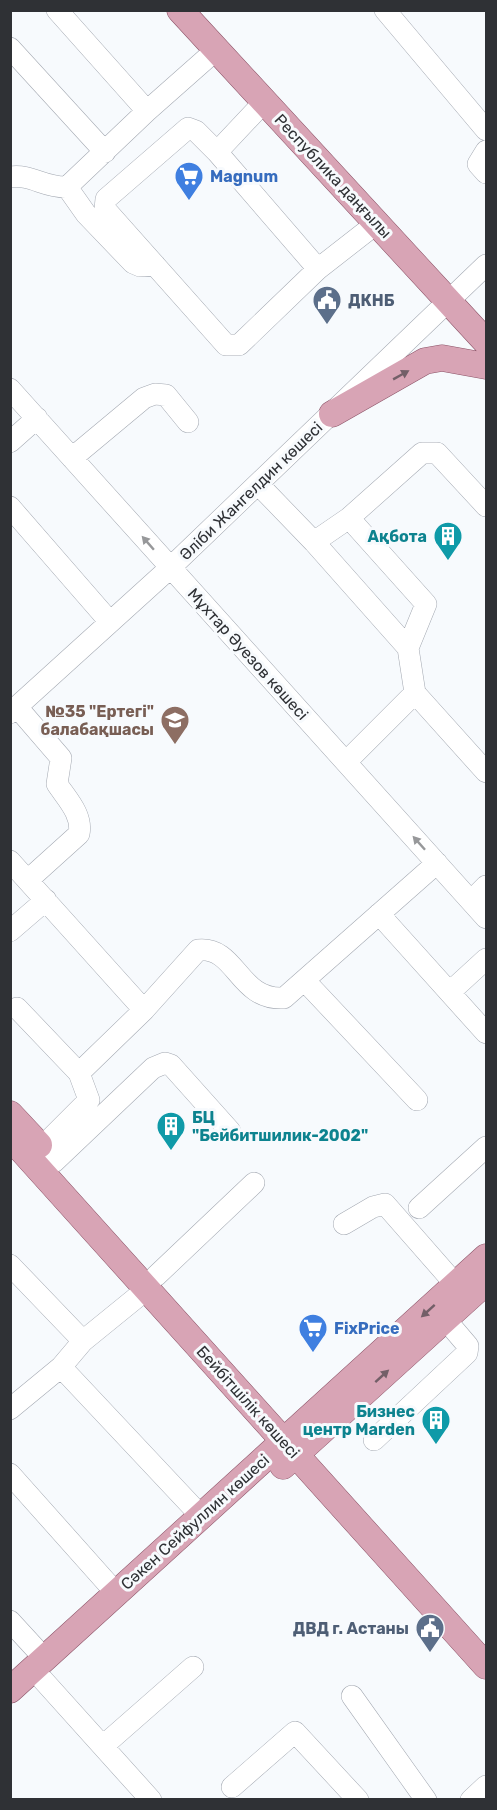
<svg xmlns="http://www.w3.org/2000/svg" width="497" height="1810" viewBox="0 0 497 1810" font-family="Rubik,sans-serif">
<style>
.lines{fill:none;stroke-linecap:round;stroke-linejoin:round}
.minor-casing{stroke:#a4a9b2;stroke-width:22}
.major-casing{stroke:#8c5468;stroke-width:27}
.minor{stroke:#fff;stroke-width:21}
.major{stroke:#d8a4b5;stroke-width:26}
.oneway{fill:#735f68}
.oneway2{fill:#97989a}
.labels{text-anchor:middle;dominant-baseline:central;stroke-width:6;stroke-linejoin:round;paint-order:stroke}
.shop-label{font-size:16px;font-weight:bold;fill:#366cbe;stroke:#f7fafd;text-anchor:start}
.street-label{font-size:16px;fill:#2f3135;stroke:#f7fafd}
.service-label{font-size:16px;font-weight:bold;fill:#4e5e75;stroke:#f7fafd;text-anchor:start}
.culture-label{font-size:16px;font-weight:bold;fill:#0d838f;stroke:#f7fafd;text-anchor:end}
.education-label{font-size:16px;font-weight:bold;fill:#785e54;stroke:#f7fafd;text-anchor:end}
</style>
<rect width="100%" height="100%" fill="#f7fafd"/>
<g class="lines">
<g class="minor-casing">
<path id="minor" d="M57,10L147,111
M385,10L486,130
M10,48L105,152
M264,102L217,152L318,269
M486,151L478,164L486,173
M217,152L196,131L188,128L106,199L105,209L226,345H239L318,269L377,223
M10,177C32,174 44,188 67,187L147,111L216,50
M67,187L86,214L133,263L140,266L155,265
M10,389L486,918
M10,442L37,418
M72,458L144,398L155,394L166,395L188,422
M258,484L314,542L349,518L426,604L408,648L415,693L346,762
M10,507L110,622
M349,518L422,453H437L486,506
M314,542L408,648
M415,693L486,772
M17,707L61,758L57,784C67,799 83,815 79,834L28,880
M10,713L170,568L486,265
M10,861L144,1010L79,1073L89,1100L41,1148
M471,901L486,886
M379,914L486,1033
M10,931L46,900
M305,981L417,1100
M450,992L486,959
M17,1008L79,1073
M144,1010L198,950C237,946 238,1001 284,998L437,863
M54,1162L153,1068L165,1063L171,1065L230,1131
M419,1208L486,1147
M344,1224L373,1207L385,1204L456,1285
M10,1265L83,1341
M156,1276L254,1183
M61,1367L201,1516
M10,1409L61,1367L83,1341L147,1289
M374,1440L467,1353L468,1346L445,1319
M10,1474L116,1593
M10,1621L44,1658
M43,1680L151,1800
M352,1696L426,1800
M103,1746L193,1667
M232,1787L295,1732L358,1800
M471,1800L486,1786"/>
</g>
<g class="major-casing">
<path id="major" d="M180,10L486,342
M332,414L425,361L442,358L486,366
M10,1114L39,1145
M10,1137L486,1666
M283,1466L486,1282
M10,1690L486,1257"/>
</g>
<use href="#minor" class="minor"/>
<use href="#major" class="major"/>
</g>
<defs><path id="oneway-solid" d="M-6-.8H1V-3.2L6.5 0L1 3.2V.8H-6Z" transform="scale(1.5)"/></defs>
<g class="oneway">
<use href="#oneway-solid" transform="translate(401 375) rotate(-29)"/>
<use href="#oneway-solid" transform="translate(428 1311) rotate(138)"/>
<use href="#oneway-solid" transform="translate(382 1376) rotate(-42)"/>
</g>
<g class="oneway2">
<use href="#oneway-solid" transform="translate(148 543) rotate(-131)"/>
<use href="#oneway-solid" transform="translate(419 843) rotate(-132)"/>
</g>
<defs>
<g id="supermarket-pin" transform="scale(1.5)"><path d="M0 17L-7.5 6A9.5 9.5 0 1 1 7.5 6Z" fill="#3f7fe0" stroke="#f7fafd"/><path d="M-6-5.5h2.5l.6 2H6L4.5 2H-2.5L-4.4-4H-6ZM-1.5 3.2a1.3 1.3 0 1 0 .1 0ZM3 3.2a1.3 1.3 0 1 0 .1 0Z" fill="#fff"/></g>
<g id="civic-pin" transform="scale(1.5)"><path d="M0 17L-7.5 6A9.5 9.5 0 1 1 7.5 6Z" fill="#5c6f8a" stroke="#f7fafd"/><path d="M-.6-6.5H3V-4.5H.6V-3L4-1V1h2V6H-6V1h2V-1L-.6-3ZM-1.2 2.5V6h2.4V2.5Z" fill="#fff"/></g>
<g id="building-pin" transform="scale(1.5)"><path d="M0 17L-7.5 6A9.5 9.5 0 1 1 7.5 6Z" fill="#0f9aa8" stroke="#f7fafd"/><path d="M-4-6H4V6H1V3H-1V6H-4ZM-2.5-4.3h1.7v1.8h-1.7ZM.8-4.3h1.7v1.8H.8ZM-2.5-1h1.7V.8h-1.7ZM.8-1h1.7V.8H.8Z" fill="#fff"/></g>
<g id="school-pin" transform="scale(1.5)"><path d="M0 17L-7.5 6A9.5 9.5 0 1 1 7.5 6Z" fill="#8d6e63" stroke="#f7fafd"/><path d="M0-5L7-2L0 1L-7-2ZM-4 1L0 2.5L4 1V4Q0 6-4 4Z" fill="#fff"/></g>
</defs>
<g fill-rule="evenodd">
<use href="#supermarket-pin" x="189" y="176"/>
<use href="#civic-pin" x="327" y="300"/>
<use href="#building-pin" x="448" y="536"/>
<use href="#school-pin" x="175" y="720"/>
<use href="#building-pin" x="171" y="1126"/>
<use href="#supermarket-pin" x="313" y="1328"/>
<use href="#building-pin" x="436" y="1420"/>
<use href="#civic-pin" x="430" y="1628"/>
</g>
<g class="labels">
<g class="shop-label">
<text x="210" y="176">Magnum</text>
<text x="334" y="1328">FixPrice</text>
</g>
<g class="street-label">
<text transform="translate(333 176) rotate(47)">Республика даңғылы</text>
<text transform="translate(251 491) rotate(-44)">Әліби Жангелдин көшесі</text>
<text transform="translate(248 654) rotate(48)">Мұхтар Әуезов көшесі</text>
<text transform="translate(248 1402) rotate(48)">Бейбітшілік көшесі</text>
<text transform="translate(195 1522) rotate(-42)">Сәкен Сейфуллин көшесі</text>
</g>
<g class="service-label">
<text x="348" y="300">ДКНБ</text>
<text x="409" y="1628" text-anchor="end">ДВД г. Астаны</text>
</g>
<g class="culture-label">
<text x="427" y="536">Ақбота</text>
<text x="192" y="1117" text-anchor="start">БЦ<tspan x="192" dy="18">"Бейбитшилик-2002"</tspan></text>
<text x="415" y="1411">Бизнес<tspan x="415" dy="18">центр Marden</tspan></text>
</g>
<g class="education-label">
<text x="154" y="711">№35 "Ертегі"<tspan x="154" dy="18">балабақшасы</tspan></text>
</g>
</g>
<rect width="497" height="1810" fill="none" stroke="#2f3135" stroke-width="24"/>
</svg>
